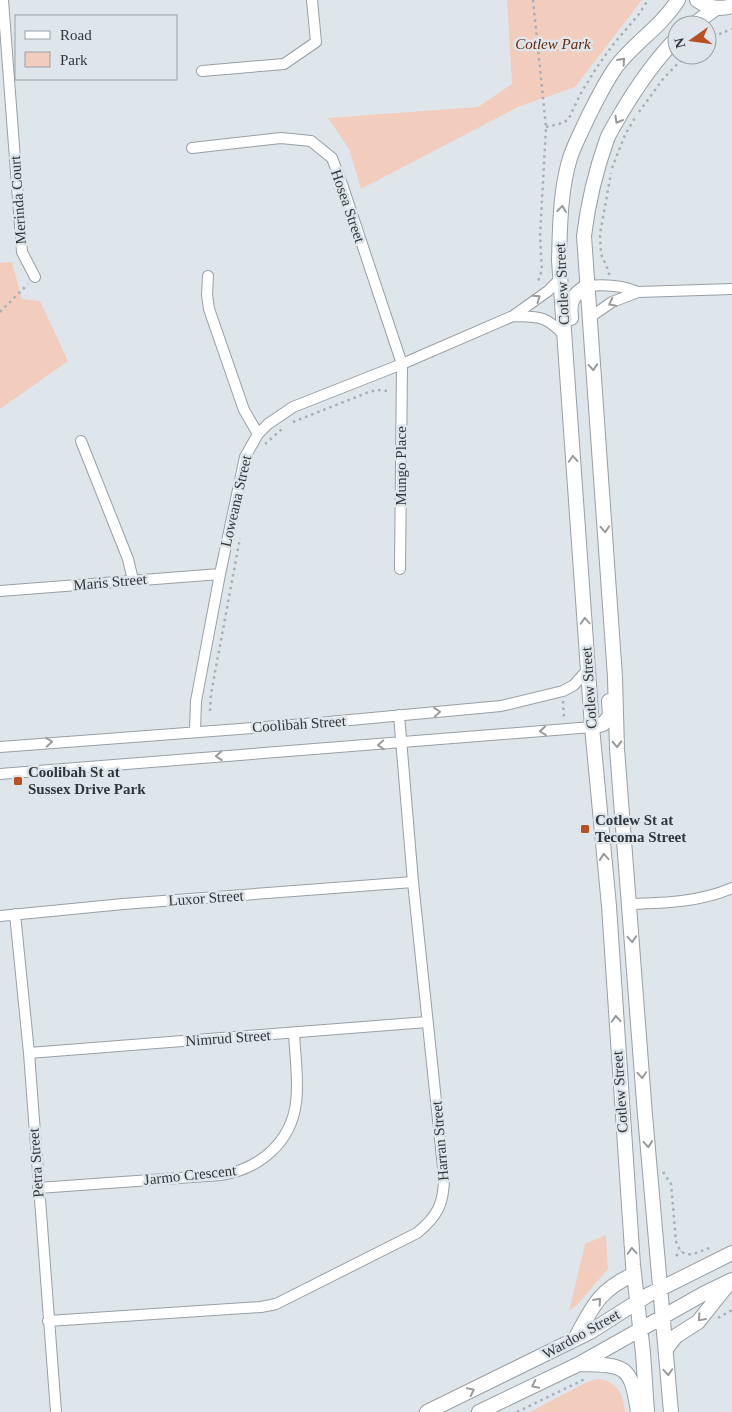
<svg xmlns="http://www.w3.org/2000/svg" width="732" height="1412" viewBox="0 0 732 1412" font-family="'Times New Roman',serif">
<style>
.green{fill:#f2cdbe}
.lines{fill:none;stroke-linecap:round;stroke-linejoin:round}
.minor-casing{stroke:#989fa4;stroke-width:12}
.secondary-casing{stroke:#989fa4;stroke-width:16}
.path{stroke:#a8aeb3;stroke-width:2.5;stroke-dasharray:2.5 4;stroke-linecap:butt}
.minor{stroke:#fff;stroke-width:10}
.secondary{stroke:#fff;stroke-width:14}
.oneway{stroke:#999a9c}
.poi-dot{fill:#b75124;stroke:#dee6ec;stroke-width:2}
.labels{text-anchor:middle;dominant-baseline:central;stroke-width:5;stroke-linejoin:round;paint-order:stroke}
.park-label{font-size:15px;font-style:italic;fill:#67280b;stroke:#dee6ec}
.street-label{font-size:15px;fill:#333638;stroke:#dee6ec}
.poi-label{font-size:15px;font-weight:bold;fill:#333638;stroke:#dee6ec;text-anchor:start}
</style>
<rect width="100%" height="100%" fill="#dee6ec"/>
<path class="green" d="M507,0H642L575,87L518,107L361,189L349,149L328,118L478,107L512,84Z
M12,262L22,299L40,301L68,361L0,409V263Z
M606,1235L608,1269L577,1305L569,1311L585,1244Z
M597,1379C616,1380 624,1394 625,1412H530L587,1382Z"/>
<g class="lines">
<g class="minor-casing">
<path id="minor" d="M3,0L22,252L35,277
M202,71L284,64L316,42L312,0
M192,148L281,138L311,141L332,158L343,187L402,364L400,569
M208,276L207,295L209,309L244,410L258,434
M587,286C605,284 622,285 638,292
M513,316C539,317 545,315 564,335
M589,318L612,302L638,292L732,289
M81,441L128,559L133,580
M0,591L220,574
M195,731L196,701L220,574L245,457L258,434L268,424L293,407L402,364L513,316L548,291L560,279
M0,747L318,723L501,706L563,691L574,685L588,669
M0,774L592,727
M630,904C664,903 700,902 732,888
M15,914L29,1053L56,1412
M0,916L123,904L413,882
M29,1053L427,1022
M38,1188L221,1175C260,1169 291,1142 296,1103C299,1080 295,1056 294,1033
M48,1321L261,1307L276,1304L417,1233C438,1216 444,1203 444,1177L413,882L399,715"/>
</g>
<g class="secondary-casing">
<path id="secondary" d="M697,0C708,8 719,10 732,6
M693,25L716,8
M571,318C569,300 572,296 587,286
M592,727L603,724L610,716L609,701
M575,1339C593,1306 598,1291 634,1274
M666,1349L676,1336L698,1322L729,1283
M580,1364C626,1365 631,1365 638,1412
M427,1412L590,1332L648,1295L732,1253
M479,1412L579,1364L705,1293L732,1280
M647,1412L643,1353L633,1265L609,906L592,727L559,260C560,227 560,191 570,158C575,143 583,128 590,113C598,97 606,81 616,67C635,42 661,27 678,0
M671,1412L645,1115L617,749L615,677L584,236C588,203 596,170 607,139C610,131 616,123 620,115C636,88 655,60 677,38"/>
</g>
<path class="path" d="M533,0L546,127L540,236L542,270L537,284
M707,39L732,29
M639,112L663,79L686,55
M546,127L559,124L568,120L581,93L597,67L612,46L639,14L648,0
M612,168L625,135L636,116
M609,275V272L601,254L600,234L611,173
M0,312L28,284
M293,422L369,392L377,390L387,391
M265,444L282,429
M563,701L564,718
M210,711L211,694L240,538
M663,1172L671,1184L676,1241C683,1264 697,1251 713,1247
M676,1256L681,1251
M718,1318L732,1310
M517,1412L587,1378"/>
<use href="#minor" class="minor"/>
<use href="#secondary" class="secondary"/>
</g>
<defs><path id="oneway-chevron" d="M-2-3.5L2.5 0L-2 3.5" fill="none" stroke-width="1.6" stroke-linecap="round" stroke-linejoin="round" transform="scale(1.25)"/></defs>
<g class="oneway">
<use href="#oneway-chevron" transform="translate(622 61) rotate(-48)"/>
<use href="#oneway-chevron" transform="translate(618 120) rotate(120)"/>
<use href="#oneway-chevron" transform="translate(562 209) rotate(-83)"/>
<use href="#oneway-chevron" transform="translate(537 298) rotate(-35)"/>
<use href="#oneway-chevron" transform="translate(612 303) rotate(153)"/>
<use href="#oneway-chevron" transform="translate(593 367) rotate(86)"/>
<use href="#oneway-chevron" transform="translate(573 459) rotate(-94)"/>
<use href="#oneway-chevron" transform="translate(605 529) rotate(86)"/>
<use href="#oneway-chevron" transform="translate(585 621) rotate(-94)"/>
<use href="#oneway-chevron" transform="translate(437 712) rotate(-4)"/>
<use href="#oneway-chevron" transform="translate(543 731) rotate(175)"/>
<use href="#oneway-chevron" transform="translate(49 742) rotate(-4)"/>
<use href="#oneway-chevron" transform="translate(617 744) rotate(88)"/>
<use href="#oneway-chevron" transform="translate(381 745) rotate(176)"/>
<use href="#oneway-chevron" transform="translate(219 756) rotate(176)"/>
<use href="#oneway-chevron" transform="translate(604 857) rotate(-95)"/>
<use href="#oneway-chevron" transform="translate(632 939) rotate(86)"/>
<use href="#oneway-chevron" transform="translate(616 1019) rotate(-94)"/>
<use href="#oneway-chevron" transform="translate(642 1075) rotate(86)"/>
<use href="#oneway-chevron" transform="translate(648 1144) rotate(85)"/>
<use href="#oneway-chevron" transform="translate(632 1251) rotate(-94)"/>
<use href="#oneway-chevron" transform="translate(598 1301) rotate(-49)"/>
<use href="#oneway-chevron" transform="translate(701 1318) rotate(131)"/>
<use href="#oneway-chevron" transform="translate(668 1372) rotate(86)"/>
<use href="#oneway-chevron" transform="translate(535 1385) rotate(154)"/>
<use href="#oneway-chevron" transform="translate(471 1391) rotate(-26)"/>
</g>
<g class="poi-dot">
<rect x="13" y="776" width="10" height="10" rx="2.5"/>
<rect x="580" y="824" width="10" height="10" rx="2.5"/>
</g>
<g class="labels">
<g class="park-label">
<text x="553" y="44">Cotlew Park</text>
</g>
<g class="street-label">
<text transform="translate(18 200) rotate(-94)">Merinda Court</text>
<text transform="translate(348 206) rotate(71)">Hosea Street</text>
<text transform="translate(562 284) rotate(-93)">Cotlew Street</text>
<text transform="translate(401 466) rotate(-90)">Mungo Place</text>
<text transform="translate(236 501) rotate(-77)">Loweana Street</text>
<text transform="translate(110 582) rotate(-5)">Maris Street</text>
<text transform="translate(589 688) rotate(-94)">Cotlew Street</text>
<text transform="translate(299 724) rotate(-4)">Coolibah Street</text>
<text transform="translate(206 898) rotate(-4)">Luxor Street</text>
<text transform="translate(228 1038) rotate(-4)">Nimrud Street</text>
<text transform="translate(620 1092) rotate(-94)">Cotlew Street</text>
<text transform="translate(440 1141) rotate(-95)">Harran Street</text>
<text transform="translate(36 1163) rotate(-94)">Petra Street</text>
<text transform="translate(190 1175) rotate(-6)">Jarmo Crescent</text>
<text transform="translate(581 1334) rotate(-29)">Wardoo Street</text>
</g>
<g class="poi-label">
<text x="28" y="772">Coolibah St at<tspan x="28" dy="17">Sussex Drive Park</tspan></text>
<text x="595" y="820">Cotlew St at<tspan x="595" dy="17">Tecoma Street</tspan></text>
</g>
</g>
<rect x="15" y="15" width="162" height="65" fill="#dee6ec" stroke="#9aa0a4"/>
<rect x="25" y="31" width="25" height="8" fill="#ffffff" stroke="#9aa0a4"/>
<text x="60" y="40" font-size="15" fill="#333638">Road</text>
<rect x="25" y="52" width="25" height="15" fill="#f2cdbe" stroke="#9aa0a4"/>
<text x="60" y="65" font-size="15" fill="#333638">Park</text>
<g transform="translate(692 40) rotate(256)"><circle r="24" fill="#dee6ec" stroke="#9aa0a4"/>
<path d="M0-4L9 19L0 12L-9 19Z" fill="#b75124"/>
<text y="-8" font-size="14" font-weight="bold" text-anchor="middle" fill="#333638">N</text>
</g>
</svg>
